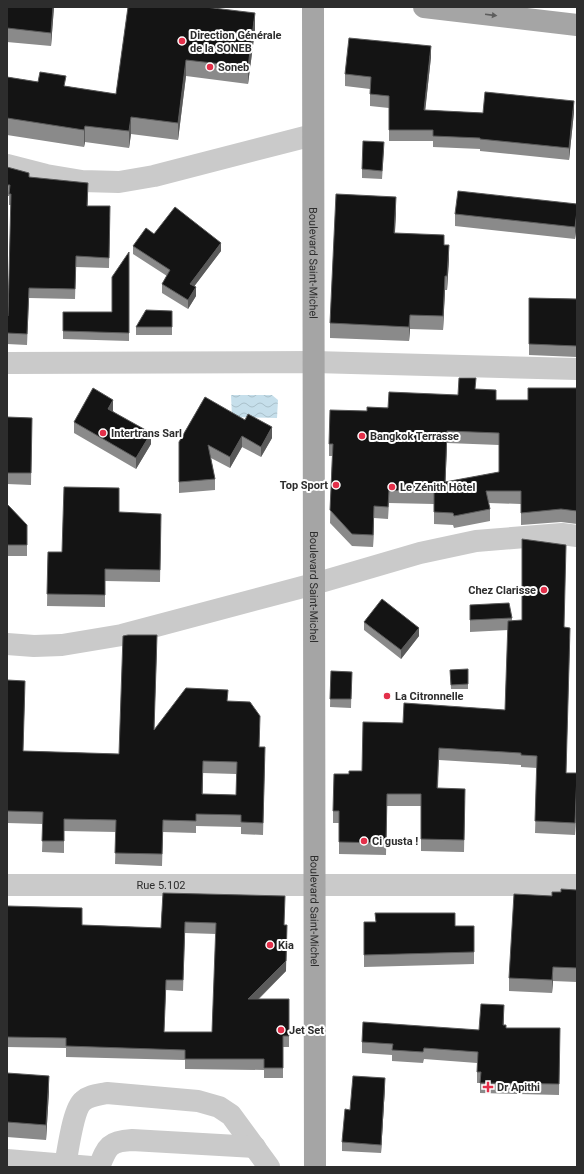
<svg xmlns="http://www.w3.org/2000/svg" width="584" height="1174" viewBox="0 0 584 1174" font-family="Roboto,sans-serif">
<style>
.water{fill:url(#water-waves)}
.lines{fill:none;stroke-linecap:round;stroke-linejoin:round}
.minor{stroke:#cacaca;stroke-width:22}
.major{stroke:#a5a5a5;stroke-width:22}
.wall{fill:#8a8a8a;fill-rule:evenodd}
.shaded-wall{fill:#5a5a5a}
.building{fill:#141414;stroke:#5a5a5a;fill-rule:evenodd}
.oneway{fill:#5d5d5d}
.poi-dot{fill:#e3304a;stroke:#fff;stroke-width:1.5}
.labels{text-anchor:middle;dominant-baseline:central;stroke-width:4;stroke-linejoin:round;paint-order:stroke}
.poi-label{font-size:11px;font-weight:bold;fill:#2d2d2d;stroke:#fff;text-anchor:start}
.street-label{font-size:11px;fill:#2d2d2d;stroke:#fff}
</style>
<defs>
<pattern id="water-waves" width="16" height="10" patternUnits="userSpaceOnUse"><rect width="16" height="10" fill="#c6dfeb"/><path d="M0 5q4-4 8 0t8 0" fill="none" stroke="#aac0ca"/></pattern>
</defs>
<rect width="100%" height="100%" fill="#fff"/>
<path class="water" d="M231,395H272L278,400L277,418L232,417Z"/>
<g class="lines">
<g class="minor">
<path d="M7,165L46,175L82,181L119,182L154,176L313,135"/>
<path d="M7,363L314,362L577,369"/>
<path d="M7,644L34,646L62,645L122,635L314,584L420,553L476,541L562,534L577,536"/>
<path id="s1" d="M7,885H577"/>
<path d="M7,1160L91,1167"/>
<path d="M65,1165C68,1151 73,1109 83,1101C90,1095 98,1095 107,1093L198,1101L219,1107L231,1115L269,1167"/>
<path d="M99,1167C107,1147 109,1141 132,1140L255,1147"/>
</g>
<g class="major">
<path id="s2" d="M313,7L315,1167"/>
<path d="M424,7L577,25"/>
</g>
</g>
<path class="wall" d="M7,7H54L51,46L7,42Z
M128,7L255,30L248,84L186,76L178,140L131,134L129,148L85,142L84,147L7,135V77L116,94Z
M431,57L425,110L483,113L574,112L569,160L480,151V149L433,147V141H389V108L370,106V89L345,86V74Z
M384,150L382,179L362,178V169Z
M7,167L29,177L88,194L87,206L110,217L109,268L76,267L75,299L29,298L27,345L7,344V316H8L11,205H9V196H7Z
M577,204V223L575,239L455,226V214Z
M396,212L395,233L444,245L449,259L447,290H445L443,330L410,329L409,341L330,338V323Z
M154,234L221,251L194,286L196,296L188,309L162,293V284L167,276L133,254V246Z
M129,260V341L63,339V331L112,312Z
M529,298L577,299V357L529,355Z
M172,311V335H136V327Z
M577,388V524L561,522L521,525V504L489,503L490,509V521L454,528L453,525L434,524V504L389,503L388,519L374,518L373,547L352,546L330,523L332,456H329V444L367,411L458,395L476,389L496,400H528ZM447,443L499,445V472L445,482Z
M205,397L272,438L261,457L242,447L230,468L211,458L215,479V490L179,493V442Z
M113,411L151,444L136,469L74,433V422Z
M7,417L32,418L31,485L7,484Z
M7,504L27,525V556H7Z
M119,512L161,526L160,582L105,581V607L47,606L48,552H62Z
M470,605L512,618V621L564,627L570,640L566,773L577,785L575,835L535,833L537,768L521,767V765L439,760L438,788L465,801L464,852L421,851V806H387L386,855L339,854V823H333V811L349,774L362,771L403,723L505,710L508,630L470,632Z
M364,622L419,636L401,659L364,630Z
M157,647L154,730L228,701L260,728L259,747L265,759L263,835L241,834V827L196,826V833L163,832L162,866L115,864L116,832L64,831V853L42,852L43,824L7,823V680L25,692L23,751L119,754ZM203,773L236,774V795L203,794Z
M450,670L468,684V689H451Z
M331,671L352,672L351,708L330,707Z
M577,890V982L553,981L552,993L509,991V978L552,896L561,892Z
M163,893L284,925L286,971L259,999H289V1047H283V1078H264V1070L185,1069V1060L66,1057V1048L7,1047V906L82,925L161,928ZM185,933L216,934L212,1032H164L166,990L183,991Z
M364,922L455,926H474V964L364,967Z
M504,1016V1025L506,1028H560L559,1095L480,1093V1083H477V1063L424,1059L423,1063L392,1061V1055L362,1053V1042L479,1030Z
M7,1073L49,1091L46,1140L7,1137Z
M385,1086L381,1153L342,1151V1142L350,1110Z"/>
<path class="shaded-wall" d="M53,7H54L51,46V33Z
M255,13V30L248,84V67Z
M431,46V57L424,122V110Z
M186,60V76L178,140V123Z
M574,101V112L569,160V148Z
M131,117V134L129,148V131Z
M85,126V142L84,147V130Z
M88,183V194L87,216V206Z
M396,197V212L394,248V233Z
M577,211V223L575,239V227Z
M221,243V251L190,292V284Z
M449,245V259L447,290V276Z
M445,276V290L443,330V316Z
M196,287V296L188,309V300Z
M410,315V329L409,341V327Z
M113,400V411L108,420V409Z
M272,427V438L261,457V447Z
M447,431V443L445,494V482Z
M151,433V444L136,469V458Z
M242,436V447L230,468V457Z
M374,506V518L373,547V535Z
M419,628V636L401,659V650Z
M577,773V785L575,835V823Z
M287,925L286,971L248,1009V999Z
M553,967V981L552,993V980Z
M49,1076V1091L46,1140V1125Z
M385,1078V1086L381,1153V1145Z"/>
<path class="building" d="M7,7H53L51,33L7,28Z
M128,7H205L255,13L248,67L186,60L178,123L131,117L129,131L85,126L84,130L7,118V77L38,82L40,72L66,76L64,86L116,94Z
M349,38L431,46L424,110L483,113L485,92L574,101L569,148L480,139V138L433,136V130H389V96L370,94L371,77L345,74Z
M363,141L384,142L382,171L362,169Z
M7,167L29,173V177L88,183L87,206H110L109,258L76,256L75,289L29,288L27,334L7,333V316H8L11,194H9L10,185H7Z
M458,191L577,204V211L575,227L455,214Z
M336,194L396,197L394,233L444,235V245H449L447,276H445L443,316L410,315L409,327L330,323Z
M175,207L221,243L190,284L196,287L188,300L162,284L170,270L133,246L146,228L154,234Z
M129,252V333L63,331V312H112V277Z
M529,298L577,299V346L529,344Z
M146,310L172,311V327H136Z
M459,378H476L475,389L496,390V400H528V388H577V511L561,509L521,513V491H486L490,509L454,516L453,513L434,512V492L389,490L388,507L374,506L373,535L352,534L330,510L333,444H329L330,410L367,411V407L388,408L389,392L458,395ZM447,431L499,433V472L445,482Z
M93,388L113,400L108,409L151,433L136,458L74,422Z
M205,397L245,420L248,414L272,427L261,447L242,436L230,457L208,445L215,479L179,482V442Z
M7,417L32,418L31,473H7Z
M64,487L119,488V512L161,514L160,570L105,569V595L47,594L48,552H62Z
M7,504L27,525V545H7Z
M522,539L566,545L564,627L570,628L566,773H577L575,823L535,821L537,756L521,755V753L439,748L437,788L465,789L464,840L421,839V794H387L386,843L339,842V811H333L334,774H349V771H362L363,722L403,723L404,703L505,710L508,621L522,620Z
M382,599L419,628L401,650L364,622Z
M509,603L512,618L470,620V605Z
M128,635H157L154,730L186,688L228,690L227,701L250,702L260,716L259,747H265L263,823L241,822V815L196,814V821L163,820L162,854L115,853L116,820L64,819V841H42L43,812L7,811V680L25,681L23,751L119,754L123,636ZM203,761L237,762L236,795L202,794Z
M468,669V684L451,685L450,670Z
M331,671L352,672L351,699H330Z
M561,889L577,890V968L553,967L552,980L509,978L514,894L552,896V892H561Z
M163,893L285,896L284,925H287L286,961L248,999H289V1036H283V1068H264V1059H185V1050L66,1046V1038L7,1037V906L82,908V925L161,928ZM185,922L216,923L212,1032H164L166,980H183Z
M375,913H455V926H474V952L364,955V922H376Z
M481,1004L504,1005L503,1025H506V1028H560L559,1084L480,1083L481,1072H477L478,1052L424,1048L423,1052L392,1050L393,1044L362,1042L363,1022L479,1030Z
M7,1073L49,1076L46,1125L7,1122Z
M353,1076L385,1078L381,1145L342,1142L345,1109L350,1110Z"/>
<defs><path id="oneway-solid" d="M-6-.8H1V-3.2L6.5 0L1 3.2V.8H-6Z"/></defs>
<use class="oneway" href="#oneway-solid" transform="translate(491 15) rotate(7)"/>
<g class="poi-dot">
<circle cx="182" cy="41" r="4"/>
<circle cx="210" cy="67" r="4"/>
<circle cx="103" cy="433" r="4"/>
<circle cx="362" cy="436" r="4"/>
<circle cx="336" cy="485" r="4"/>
<circle cx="392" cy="487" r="4"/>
<circle cx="544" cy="590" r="4"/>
<circle cx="387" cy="696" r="4"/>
<circle cx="364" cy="841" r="4"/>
<circle cx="270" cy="945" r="4"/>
<circle cx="281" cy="1030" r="4"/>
<path d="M486 1081h4v4h4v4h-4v4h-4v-4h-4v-4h4z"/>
</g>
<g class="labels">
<g class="poi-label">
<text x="190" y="35">Direction Générale<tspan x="190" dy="13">de la SONEB</tspan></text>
<text x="218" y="67">Soneb</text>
<text x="111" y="433">Intertrans Sarl</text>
<text x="370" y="436">Bangkok Terrasse</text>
<text x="328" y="485" text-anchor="end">Top Sport</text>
<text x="400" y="487">Le Zénith Hôtel</text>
<text x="536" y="590" text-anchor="end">Chez Clarisse</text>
<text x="395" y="696">La Citronnelle</text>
<text x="372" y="841">Ci gusta !</text>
<text x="278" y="945">Kia</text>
<text x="289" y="1030">Jet Set</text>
<text x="497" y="1087">Dr Apithi</text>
</g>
<g class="street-label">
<text stroke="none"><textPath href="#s2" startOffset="256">Boulevard Saint-Michel</textPath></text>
<text stroke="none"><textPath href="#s2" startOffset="580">Boulevard Saint-Michel</textPath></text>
<text stroke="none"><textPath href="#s1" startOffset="154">Rue 5.102</textPath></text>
<text stroke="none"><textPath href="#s2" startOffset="904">Boulevard Saint-Michel</textPath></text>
</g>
</g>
<rect width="584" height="1174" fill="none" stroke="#2d2d2d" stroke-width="16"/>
</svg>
